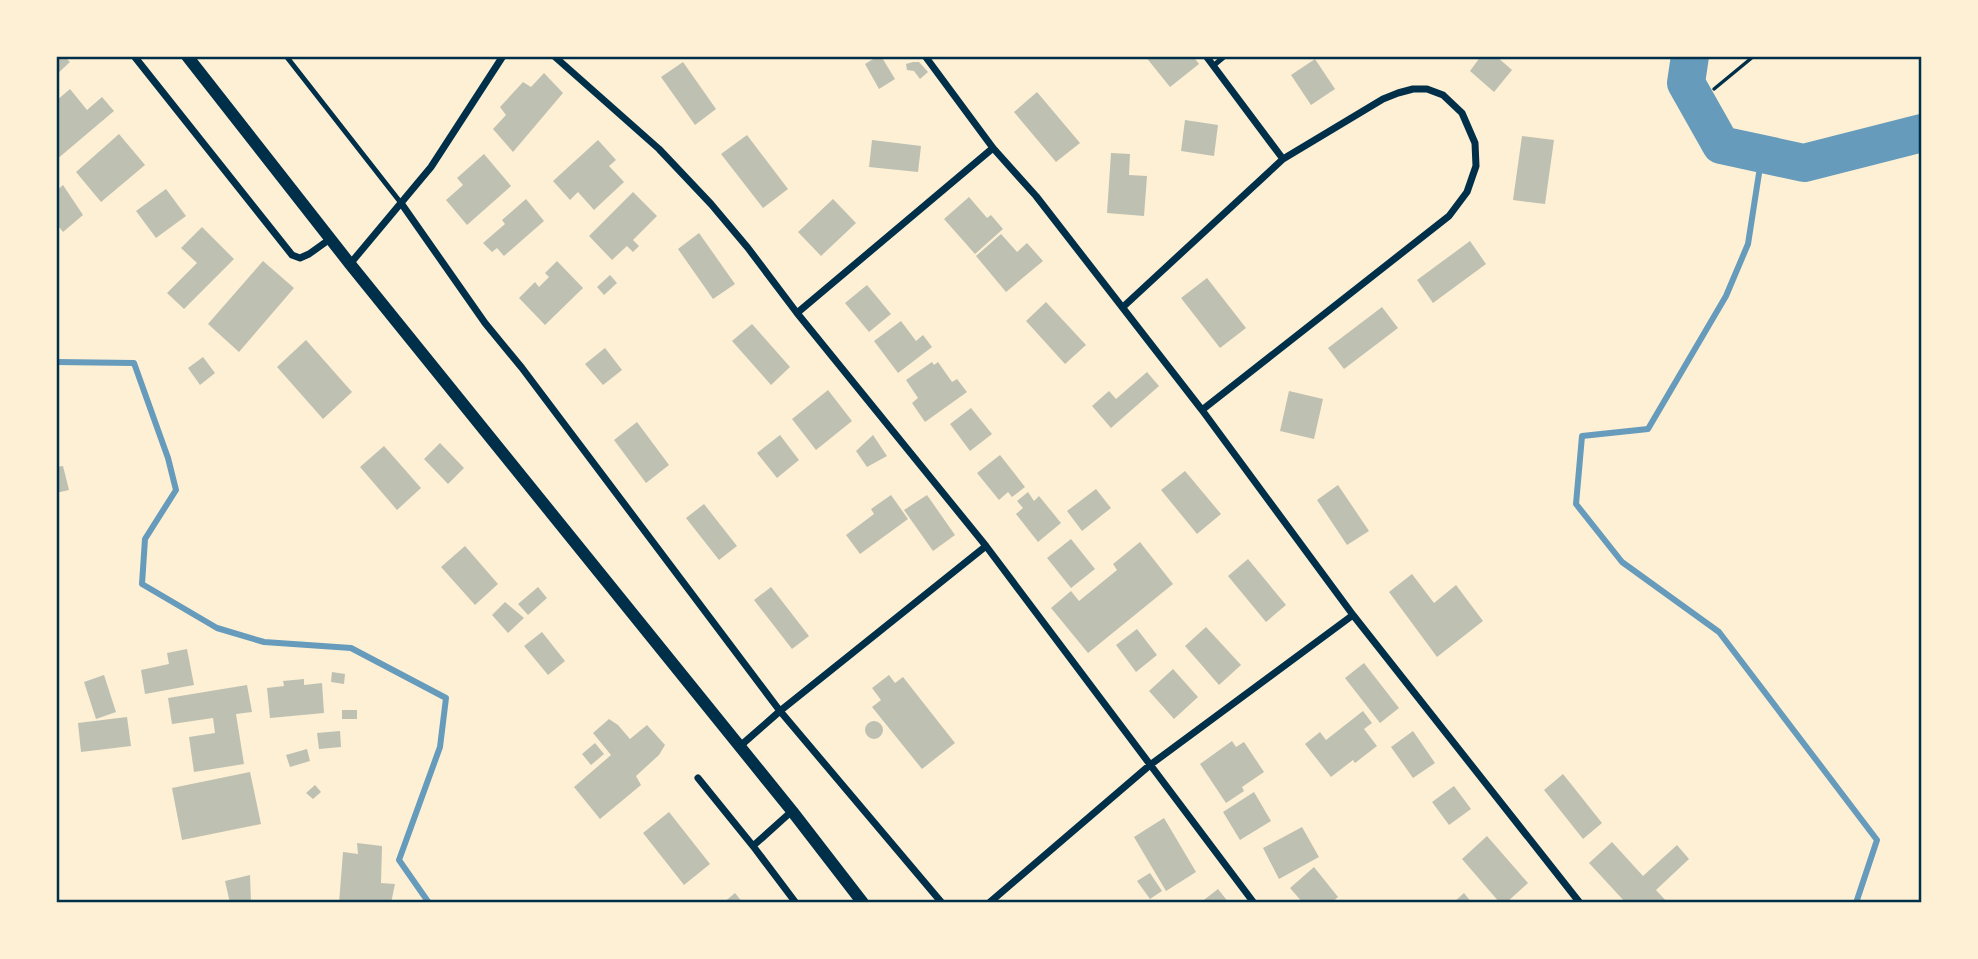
<svg xmlns="http://www.w3.org/2000/svg" width="1978" height="959" viewBox="0 0 1978 959" font-family="Poppins,sans-serif">
<style>
.lines{fill:none;stroke-linecap:round;stroke-linejoin:round}
.stream{stroke:#669bbc;stroke-width:6}
.river{stroke:#669bbc;stroke-width:38}
.building{fill:#bec0b2}
.path{stroke:#003049;stroke-width:3.5}
.service{stroke:#003049;stroke-width:5}
.minor{stroke:#003049;stroke-width:7}
.tertiary{stroke:#003049;stroke-width:12}
.neatline{fill:none;stroke:#003049;stroke-width:2.5}
</style>
<rect width="100%" height="100%" fill="#fdf0d5"/>
<g class="lines">
<path class="stream" d="M1762,154L1748,244L1726,296L1648,429L1582,436L1576,504L1622,562L1719,632L1877,840L1856,903
M56,362L134,363L168,458L176,490L145,539L142,584L217,628L264,642L351,648L446,698L440,747L399,860L429,903"/>
<path class="river" d="M1690,56L1686,83L1721,145L1804,163L1922,133"/>
</g>
<path class="building" d="M56,56H64L70,62L56,75Z
M878,56H881L895,79L879,89L865,64Z
M1145,56H1193L1199,64L1170,87Z
M1481,56H1496L1512,70L1494,92L1470,71Z
M1315,59L1335,89L1311,105L1291,75Z
M683,62L716,109L695,125L661,77Z
M913,62H919L928,72L920,79L914,71L907,70L906,64Z
M544,73L563,93L513,152L493,129L506,115L500,107L523,82L531,87Z
M70,89L87,110L102,97L114,111L56,160V101Z
M1037,92L1080,143L1056,162L1014,112Z
M1185,120L1218,125L1214,156L1181,151Z
M119,134L145,165L101,202L76,172Z
M747,135L788,189L763,208L721,154Z
M1522,136L1554,140L1545,204L1513,200Z
M598,140L616,160L609,166L624,182L594,210L578,192L570,200L553,181Z
M872,140L921,146L918,172L869,167Z
M1111,153L1130,154L1129,175L1147,176L1144,216L1107,213Z
M484,154L511,186L467,225L446,200L463,185L457,178Z
M63,185L83,215L63,232L56,223V191Z
M166,189L186,216L156,238L136,211Z
M633,192L657,216L633,240L639,246L633,252L627,246L612,260L589,236Z
M969,197L987,218L991,215L1003,229L975,254L944,219Z
M526,199L544,221L504,256L497,248L492,252L483,243L505,224L502,220Z
M833,199L856,223L821,256L798,232Z
M202,227L234,259L184,309L167,293L197,263L181,248Z
M699,233L735,284L713,299L678,249Z
M1001,234L1017,252L1027,243L1043,261L1006,292L976,256Z
M1470,241L1486,264L1433,303L1417,280Z
M263,261L294,288L239,352L208,324Z
M557,261L583,288L545,325L519,298L535,282L539,287L549,277L545,273Z
M610,275L617,283L604,295L597,287Z
M1207,278L1246,328L1220,348L1181,298Z
M867,285L891,314L869,332L845,303Z
M1046,302L1086,345L1065,364L1026,321Z
M1382,307L1398,328L1344,369L1328,348Z
M901,321L916,341L923,335L932,347L898,373L874,341Z
M752,324L790,367L771,385L732,341Z
M306,340L352,392L323,419L277,367Z
M605,348L622,370L603,385L585,364Z
M203,357L215,373L200,385L188,368Z
M932,362L934,365L938,362L952,382L957,379L967,392L925,422L912,403L918,398L906,380Z
M1147,372L1159,386L1111,428L1092,406L1109,391L1116,399Z
M828,390L852,421L816,450L792,419Z
M1289,391L1323,399L1314,439L1280,431Z
M971,408L992,434L970,451L950,424Z
M637,422L669,465L646,483L614,440Z
M780,435L799,460L777,478L757,453Z
M873,435L887,456L867,467L856,451Z
M440,443L464,468L448,484L424,459Z
M384,446L421,488L397,510L360,467Z
M1000,455L1025,487L1012,497L1008,492L999,500L977,473Z
M63,466L69,490L56,493V467Z
M1185,471L1221,514L1197,534L1161,490Z
M1338,485L1369,531L1347,545L1317,500Z
M1096,489L1111,508L1082,531L1067,511Z
M1028,492L1034,501L1039,496L1061,523L1038,542L1016,514L1023,508L1017,501Z
M891,495L908,519L860,554L846,535L874,514L871,509Z
M927,495L955,535L933,551L904,510Z
M704,504L737,546L719,560L686,518Z
M1071,539L1095,569L1071,588L1047,558Z
M1140,542L1173,584L1088,653L1051,608L1071,591L1079,601L1117,570L1113,564Z
M465,546L498,584L475,605L441,567Z
M1248,559L1286,605L1266,622L1228,576Z
M1412,574L1434,603L1456,585L1483,621L1437,657L1389,592Z
M538,587L547,598L528,615L518,604Z
M771,587L809,636L792,649L754,600Z
M505,602L524,618L508,633L492,615Z
M1206,627L1241,665L1219,685L1185,646Z
M1137,629L1157,655L1136,672L1116,645Z
M542,632L565,661L548,675L524,646Z
M187,649L194,685L145,694L141,670L169,664L167,653Z
M1364,663L1399,708L1380,723L1345,678Z
M1173,669L1198,697L1174,719L1149,691Z
M332,672L345,674L344,684L331,682Z
M104,675L116,712L96,719L84,682Z
M889,675L895,683L903,677L955,743L922,769L872,707L881,700L872,688Z
M304,679V685L322,683L324,713L270,718L267,688L284,686L283,681Z
M247,685L252,712L236,714L244,764L194,772L189,737L215,733L213,718L172,724L168,698Z
M342,710H357V719H342Z
M1363,711L1372,723L1364,729L1377,746L1355,763L1353,760L1331,777L1305,744L1320,732L1326,740Z
M127,717L131,746L81,752L78,723Z
M609,719L618,725L630,739L647,725L665,745L659,755L636,776L641,785L600,819L574,787L611,755L593,733Z
M865 730a9 9 0 1 1 18 0a9 9 0 1 1-18 0Z
M340,731L341,747L319,749L317,733Z
M1413,731L1435,763L1413,778L1391,747Z
M1232,741L1236,747L1244,742L1264,772L1242,787L1244,791L1226,803L1200,764Z
M595,743L604,754L591,765L582,754Z
M307,749L310,761L290,767L286,755Z
M250,772L261,824L182,840L172,788Z
M1563,774L1602,823L1583,839L1544,790Z
M315,785L321,792L313,799L306,793Z
M1454,786L1471,809L1449,825L1432,802Z
M1254,792L1271,821L1240,840L1223,812Z
M669,812L710,864L684,885L643,833Z
M1164,818L1196,872L1166,891L1134,837Z
M1302,827L1319,857L1279,879L1263,848Z
M1487,836L1528,883L1506,903H1500L1462,859Z
M1612,842L1643,876L1677,845L1689,859L1656,890L1668,903H1626L1589,863Z
M357,843L382,846L381,883L395,884L391,903H339L343,852L358,854Z
M1314,867L1338,897L1331,903H1303L1290,888Z
M1150,873L1162,891L1150,899L1137,881Z
M250,875L251,903H220L221,900L230,903L225,881Z
M1218,889L1229,903H1200Z
M735,893L743,903H723Z
M1464,893L1472,903H1453Z"/>
<g class="lines">
<path class="path" d="M1714,89L1754,56"/>
<path class="service" d="M286,56L401,203
M1213,66L1225,56"/>
<path class="minor" d="M134,56L292,255L300,258L309,254L330,239
M554,56L659,149L711,204L748,248L797,313L986,546L1254,903
M925,56L993,148L1036,196L1202,410L1353,615L1580,903
M1206,56L1283,159
M401,203L485,323L522,368L780,711L942,903
M350,264L431,167L503,56
M1123,307L1283,159L1383,99L1398,93L1413,89H1427L1443,95L1462,113L1475,143L1476,166L1467,192L1449,216L1202,410
M797,313L993,148
M739,747L780,711L986,546
M698,778L753,846L792,811
M753,846L796,903
M989,903L1150,765L1353,615"/>
<path class="tertiary" d="M187,56L350,264L792,811L863,903"/>
</g>
<rect width="1978" height="959" fill="none" stroke="#fdf0d5" stroke-width="116"/>
<rect x="58" y="58" width="1862" height="843" class="neatline"/>
</svg>
